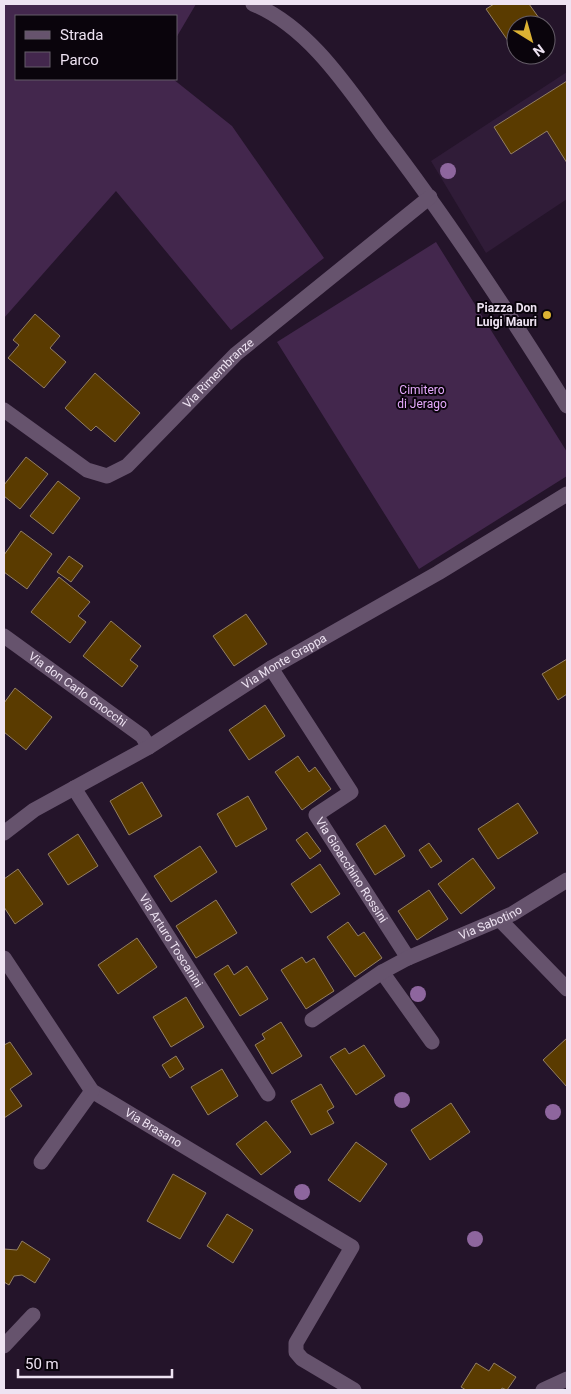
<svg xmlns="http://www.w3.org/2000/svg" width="571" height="1394" viewBox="0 0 571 1394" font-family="Roboto,sans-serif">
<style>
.built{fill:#301c38}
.green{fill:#43274d}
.building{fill:#5a3b00;stroke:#937f63}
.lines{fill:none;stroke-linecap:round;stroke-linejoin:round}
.minor{stroke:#66536d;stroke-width:15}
.tree{fill:#8e669e}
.poi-dot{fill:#dcb233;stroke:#0a040c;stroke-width:2}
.labels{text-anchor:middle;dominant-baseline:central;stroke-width:4;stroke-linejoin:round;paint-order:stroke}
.poi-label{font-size:12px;font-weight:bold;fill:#eee3f2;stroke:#0a040c;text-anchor:end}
.street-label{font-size:12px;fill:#eee3f2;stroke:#0a040c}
.park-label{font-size:12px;fill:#e5a9fc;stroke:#0a040c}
</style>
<rect width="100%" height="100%" fill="#24142a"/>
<path class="built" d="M567,72V199L486,253L431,161Z"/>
<path class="green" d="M4,4H196L176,38V16H16V79H173L232,126L324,258L231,330L116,191L4,318Z
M436,242L567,452V476L419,569L277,342Z"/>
<path class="building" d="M494,4H529L544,25H516L515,51L486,9Z
M567,81V163L547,131L511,154L494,127Z
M35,314L60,336L50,348L66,362L44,388L8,358L19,345L13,340Z
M95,373L140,413L115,442L96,426L91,431L65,408Z
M26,457L48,474L20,509L4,496V485Z
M58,481L80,498L53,534L30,516Z
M21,531L52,554L27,589L4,572V555Z
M69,556L83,566L71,582L57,572Z
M59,577L90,602L78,616L86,622L70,643L31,612Z
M246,614L267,644L234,666L213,636Z
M111,621L141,646L130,660L138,666L122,687L83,656Z
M567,659V694L558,700L542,674Z
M15,688L52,717L26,750L4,732V703Z
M265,705L285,736L249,760L229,730Z
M298,756L309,772L315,767L331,789L302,810L275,772Z
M142,782L162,816L129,835L110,801Z
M248,796L267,829L236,847L217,814Z
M518,803L538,833L498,859L478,829Z
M385,825L405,856L375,875L356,844Z
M307,832L321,851L310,859L296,840Z
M78,834L98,866L68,885L48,854Z
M429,843L442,861L431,868L419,850Z
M200,846L217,872L171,902L154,876Z
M473,858L495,888L461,914L438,884Z
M320,864L340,894L311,913L291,884Z
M18,869L43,904L15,924L4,907V879Z
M429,890L448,919L417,940L398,911Z
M216,900L237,933L196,958L176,926Z
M348,922L358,936L364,932L382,958L355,977L327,937Z
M137,938L157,967L118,994L98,965Z
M302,957L306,963L314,958L334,991L306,1009L281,970Z
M228,965L234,975L247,966L268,999L240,1016L214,974Z
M186,997L204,1027L171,1047L153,1017Z
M281,1022L302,1056L272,1074L255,1045L265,1039L262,1034Z
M567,1038V1087L543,1060Z
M10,1042L32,1074L10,1089L22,1106L4,1118V1045Z
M364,1045L385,1076L356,1095L330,1057L345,1048L349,1054Z
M176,1056L184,1069L170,1078L162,1065Z
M222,1069L238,1096L208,1115L191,1087Z
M321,1084L334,1107L327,1111L334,1123L311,1135L291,1101Z
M451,1103L470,1132L430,1160L411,1130Z
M266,1121L291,1152L261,1175L236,1144Z
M356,1142L387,1164L360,1202L328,1180Z
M173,1174L206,1193L180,1239L147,1221Z
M227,1214L253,1230L233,1263L207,1246Z
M22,1241L50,1259L35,1283L22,1275L14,1276L9,1285L4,1282V1249L17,1250Z
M476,1363L489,1371L494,1363L516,1377L507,1390L502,1388L501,1390H466L461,1387Z"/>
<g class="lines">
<g class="minor">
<path d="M253,4C309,27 348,88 382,134C449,221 509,313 567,406"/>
<path id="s1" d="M4,410L87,470L107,476L127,466L236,354L430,197"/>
<path id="s2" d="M4,636L142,736L149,747"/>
<path id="s3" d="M271,668L351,792L316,815L408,958"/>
<path id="s4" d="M74,788L268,1094"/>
<path id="s5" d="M4,833L34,810L149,747L271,668L438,573L567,494"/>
<path d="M500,920L567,989"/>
<path id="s6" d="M4,958L92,1091L352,1247L296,1343V1352L302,1359L354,1390"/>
<path d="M382,972L432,1042"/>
<path id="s7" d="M312,1020L382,972L408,958L512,914L567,880"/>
<path d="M41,1162L92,1091"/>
<path d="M4,1346L33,1315"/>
<path d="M543,1390L567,1379"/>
</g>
</g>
<g class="tree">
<circle cx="448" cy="171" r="8"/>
<circle cx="418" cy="994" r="8"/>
<circle cx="402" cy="1100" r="8"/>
<circle cx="553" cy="1112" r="8"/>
<circle cx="302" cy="1192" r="8"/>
<circle cx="475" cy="1239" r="8"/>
</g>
<circle class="poi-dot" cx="547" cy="315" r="5"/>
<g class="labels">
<g class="poi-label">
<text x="537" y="308">Piazza Don<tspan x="537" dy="14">Luigi Mauri</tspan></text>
</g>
<g class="street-label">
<text stroke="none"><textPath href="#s1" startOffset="276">Via Rimembranze</textPath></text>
<text stroke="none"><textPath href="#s5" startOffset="329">Via Monte Grappa</textPath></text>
<text stroke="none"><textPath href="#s2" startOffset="91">Via don Carlo Gnocchi</textPath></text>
<text stroke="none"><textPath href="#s3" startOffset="255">Via Gioacchino Rossini</textPath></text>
<text stroke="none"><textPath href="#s7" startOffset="204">Via Sabotino</textPath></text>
<text stroke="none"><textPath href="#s4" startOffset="181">Via Arturo Toscanini</textPath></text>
<text stroke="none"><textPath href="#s6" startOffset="231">Via Brasano</textPath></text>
</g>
<g class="park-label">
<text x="422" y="390">Cimitero<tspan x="422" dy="14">di Jerago</tspan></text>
</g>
</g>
<rect width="571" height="1394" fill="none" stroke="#eee3f2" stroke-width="10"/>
<rect x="15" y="15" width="162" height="65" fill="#0a040c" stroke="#655d68"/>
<rect x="25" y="31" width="25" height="8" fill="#66536d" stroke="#655d68"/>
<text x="60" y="40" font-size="15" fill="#eee3f2">Strada</text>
<rect x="25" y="52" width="25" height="15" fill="#43274d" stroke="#655d68"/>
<text x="60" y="65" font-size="15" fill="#eee3f2">Parco</text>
<g transform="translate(531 40) rotate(143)"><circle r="24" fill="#0a040c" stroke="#655d68"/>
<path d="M0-4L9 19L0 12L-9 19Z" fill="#dcb233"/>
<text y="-8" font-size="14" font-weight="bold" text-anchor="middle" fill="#eee3f2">N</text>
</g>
<path d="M18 1369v8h154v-8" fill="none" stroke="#eee3f2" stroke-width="2.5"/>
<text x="25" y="1369" font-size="15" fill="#eee3f2" stroke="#0a040c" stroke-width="4" paint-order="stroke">50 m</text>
</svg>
